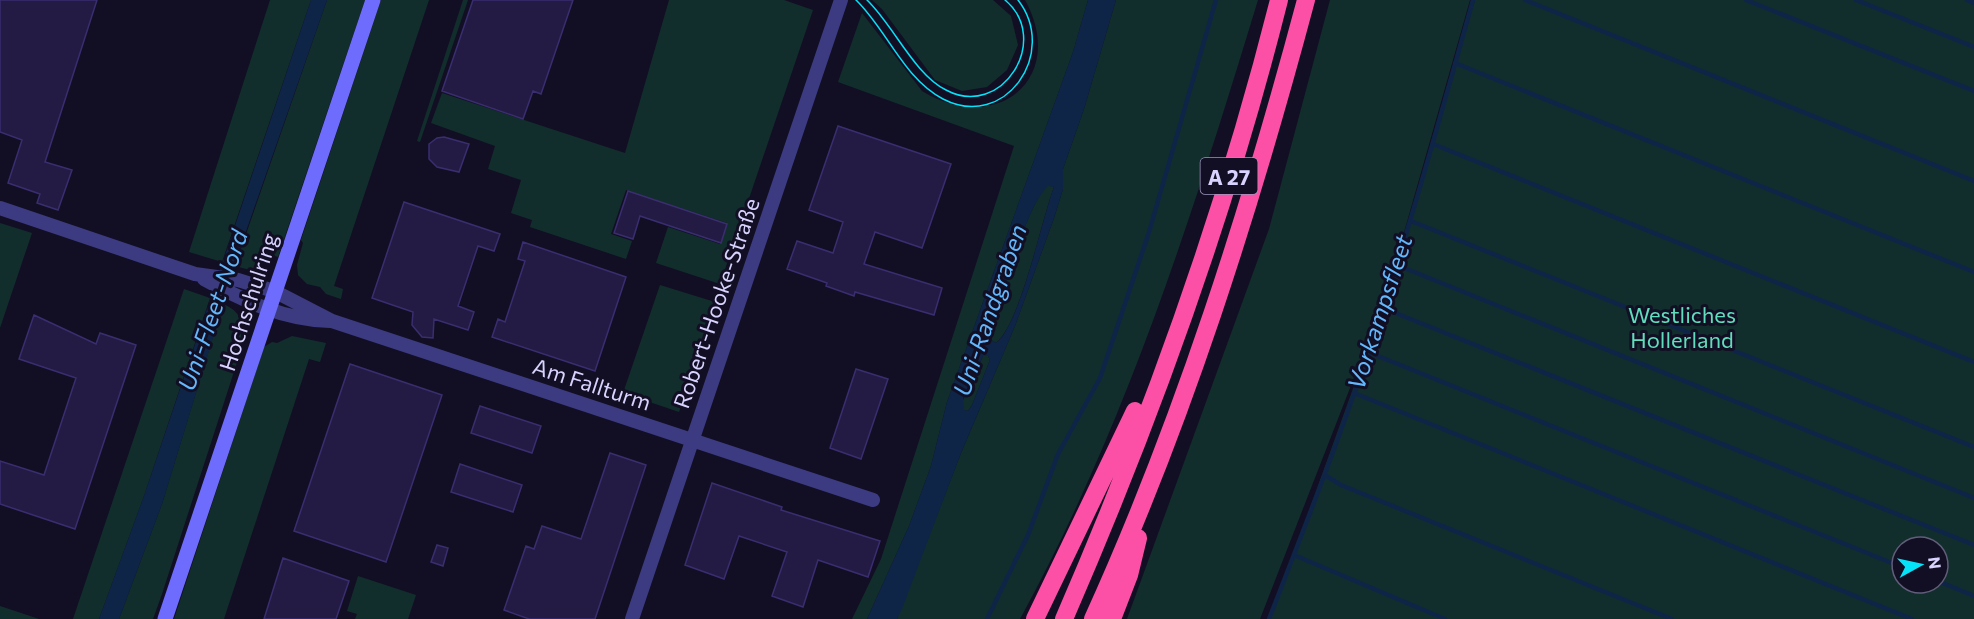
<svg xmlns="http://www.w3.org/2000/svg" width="1974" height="619" viewBox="0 0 1974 619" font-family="Commissioner,sans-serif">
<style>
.green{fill:#122e2c;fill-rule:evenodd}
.water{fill:#0f2548;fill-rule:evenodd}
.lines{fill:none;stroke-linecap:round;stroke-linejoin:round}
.stream{stroke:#0f2548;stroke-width:4.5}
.building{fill:#231b44;stroke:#3a2e70;stroke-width:1.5}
.street{stroke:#3c3b82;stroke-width:14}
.secondary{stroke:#6d6cfc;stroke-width:15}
.highway{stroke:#fb50a5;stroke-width:18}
.tram{stroke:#05e3f8;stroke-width:1.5}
.labels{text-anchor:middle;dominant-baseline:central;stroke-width:6;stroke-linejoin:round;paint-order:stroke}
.shield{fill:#120f24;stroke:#9c98bd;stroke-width:1.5}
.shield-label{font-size:21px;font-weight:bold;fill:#d7d3fe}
.street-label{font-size:22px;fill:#d7d3fe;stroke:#120f24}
.park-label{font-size:22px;fill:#60ddbc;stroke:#120f24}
.water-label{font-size:24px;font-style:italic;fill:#63b7fc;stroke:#120f24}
</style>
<rect width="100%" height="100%" fill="#120f24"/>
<path class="green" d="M270,0H311L222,262L189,252Z
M327,0H365L278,257L269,254L263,264L250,270L235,266Z
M381,0H429L334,286L343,289L341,299L326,294L320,287L307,284L298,275L297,265L303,243L301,240Z
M463,0H468L420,142L417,141Z
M669,0H784L813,10L720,284L656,263L668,227L720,244L727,223L626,190L611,234L632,241L626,259L530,227L532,220L511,213L521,180L488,169L495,146L431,123L442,93L625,153Z
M872,0H993L1011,16L1018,45L1007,70L987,87L962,91L935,80L882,9Z
M1025,0H1088L1073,52L947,402L931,466L909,526L867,619H852L881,559L1014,146L838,82L862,13L922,91C997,137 1068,78 1025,0Z
M1116,0H1258C1193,213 1127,423 1020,619H897L961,453L1015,326L1054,218L1063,189V169L1084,109Z
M1330,0H1470L1395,264L1364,352L1260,619H1127L1269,229Z
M1475,0H1974V619H1270L1391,283ZM1902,547H1938V583H1902Z
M1048,185L1054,187C1041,221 1021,322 996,343L991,340C999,306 1025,207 1048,185Z
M0,223L32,233L0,328Z
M660,285L715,302L679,412L623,393Z
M184,289L210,298L144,496L99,619H73Z
M223,304C245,313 244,328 241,350L162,594L153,619H119L162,504Z
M292,336L326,343L320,362L309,359L224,619H174L264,347L272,342L277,343Z
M983,356H988L990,360L972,405L968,411L963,410V400Z
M358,576L416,595L408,619H355L357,614L347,611Z
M0,606L39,619H0Z"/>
<path class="water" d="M311,0H327L243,240L162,504L119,619H99L144,496Z
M1088,0H1116L1084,109L1063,169V189L1054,218L1015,326L961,453L902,609L897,619H867L909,526L931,466L947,402L1073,52ZM1048,186L1054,187C1042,219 1020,325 996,343L991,340C999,306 1025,207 1048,186ZM983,356H988L990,360L972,405L968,411L964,410L963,399Z"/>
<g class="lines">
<path class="stream" d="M1525,0L1974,181
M1746,0L1974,91
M1856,0L1974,47
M1967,0L1974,3
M1455,63L1974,272
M1433,144L1974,362
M1411,221L1974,447
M1397,265L1974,498
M1383,308L1974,545
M1368,352L1902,567
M1354,393L1912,619
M1325,475L1341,485L1672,619
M1294,555L1445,619
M1938,581L1974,596
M987,619L1028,535L1058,454L1100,378L1149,232L1216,0
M1269,619C1306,524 1343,429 1375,333C1411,223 1442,111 1473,0"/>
</g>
<path class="building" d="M0,0H97L45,162L72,170L58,210L37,203L40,194L8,183L22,140L0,132Z
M473,0H573L541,94L533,91L523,119L442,91Z
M838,126L951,164L922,248L875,232L864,264L942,288L934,315L855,292L854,296L826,286L827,283L787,269L797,241L833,253L843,222L809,210Z
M444,137L469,144L459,172L437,167L429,159V144L437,138Z
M628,191L727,224L721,243L640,216L633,239L614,233Z
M404,202L500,234L494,251L478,246L458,306L474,312L468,330L434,319L433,338L422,337L412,325L413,312L372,298Z
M523,242L626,277L595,371L492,337L498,319L505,322L525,261L518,259Z
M34,315L96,344L100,333L136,345L75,529L0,504V461L44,475L76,378L19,359Z
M350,364L442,395L386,562L294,531Z
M856,369L888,379L861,459L830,448Z
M480,406L541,426L532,453L471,433Z
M610,453L646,465L595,619H529L504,610L526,546L534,549L542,526L581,539Z
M460,464L522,485L513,512L451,492Z
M712,483L782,507L781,510L880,541L868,577L818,560L803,607L772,596L787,552L739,536L724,579L685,565Z
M437,545L448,548L443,566L431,562Z
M283,558L349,581L336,619H264Z"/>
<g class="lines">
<path class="street" d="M0,208L195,274L238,280L274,291L332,321L873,500
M204,279C244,301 284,320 330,321
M632,619L841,0"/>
<path class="secondary" d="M165,619L373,0"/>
<path class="highway" d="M1035,619L1135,411
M1064,619C1151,419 1226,211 1279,0
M1093,619C1183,421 1250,210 1306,0
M1112,619L1129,575L1138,538"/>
<path class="tram" d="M856,0C887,30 904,79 943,99C1005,131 1059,53 1018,0
M867,0C894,26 914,74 946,90C1002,120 1052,39 1005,0"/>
</g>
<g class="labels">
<rect class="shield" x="1200.5" y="158" width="57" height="36" rx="4.5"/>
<g class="shield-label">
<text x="1229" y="176">A 27</text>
</g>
<g class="street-label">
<text transform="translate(248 302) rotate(-72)">Hochschulring</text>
<text transform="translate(716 303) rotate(-71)">Robert-Hooke-Straße</text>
<text transform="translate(592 384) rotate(18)">Am Fallturm</text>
</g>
<g class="park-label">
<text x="1682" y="314">Westliches<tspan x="1682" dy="25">Hollerland</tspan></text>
</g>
<g class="water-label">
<text transform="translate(212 310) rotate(-71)">Uni-Fleet-Nord</text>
<text transform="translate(989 310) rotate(-71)">Uni-Randgraben</text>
<text transform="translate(1379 312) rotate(-72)">Vorkampsfleet</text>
</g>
</g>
<g transform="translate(1920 565) rotate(82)"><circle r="28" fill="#120f24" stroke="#615d7b" stroke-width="1.5"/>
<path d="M0-4.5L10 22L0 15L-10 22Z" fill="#05e3f8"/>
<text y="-9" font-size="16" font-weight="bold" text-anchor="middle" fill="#d7d3fe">N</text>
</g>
</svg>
